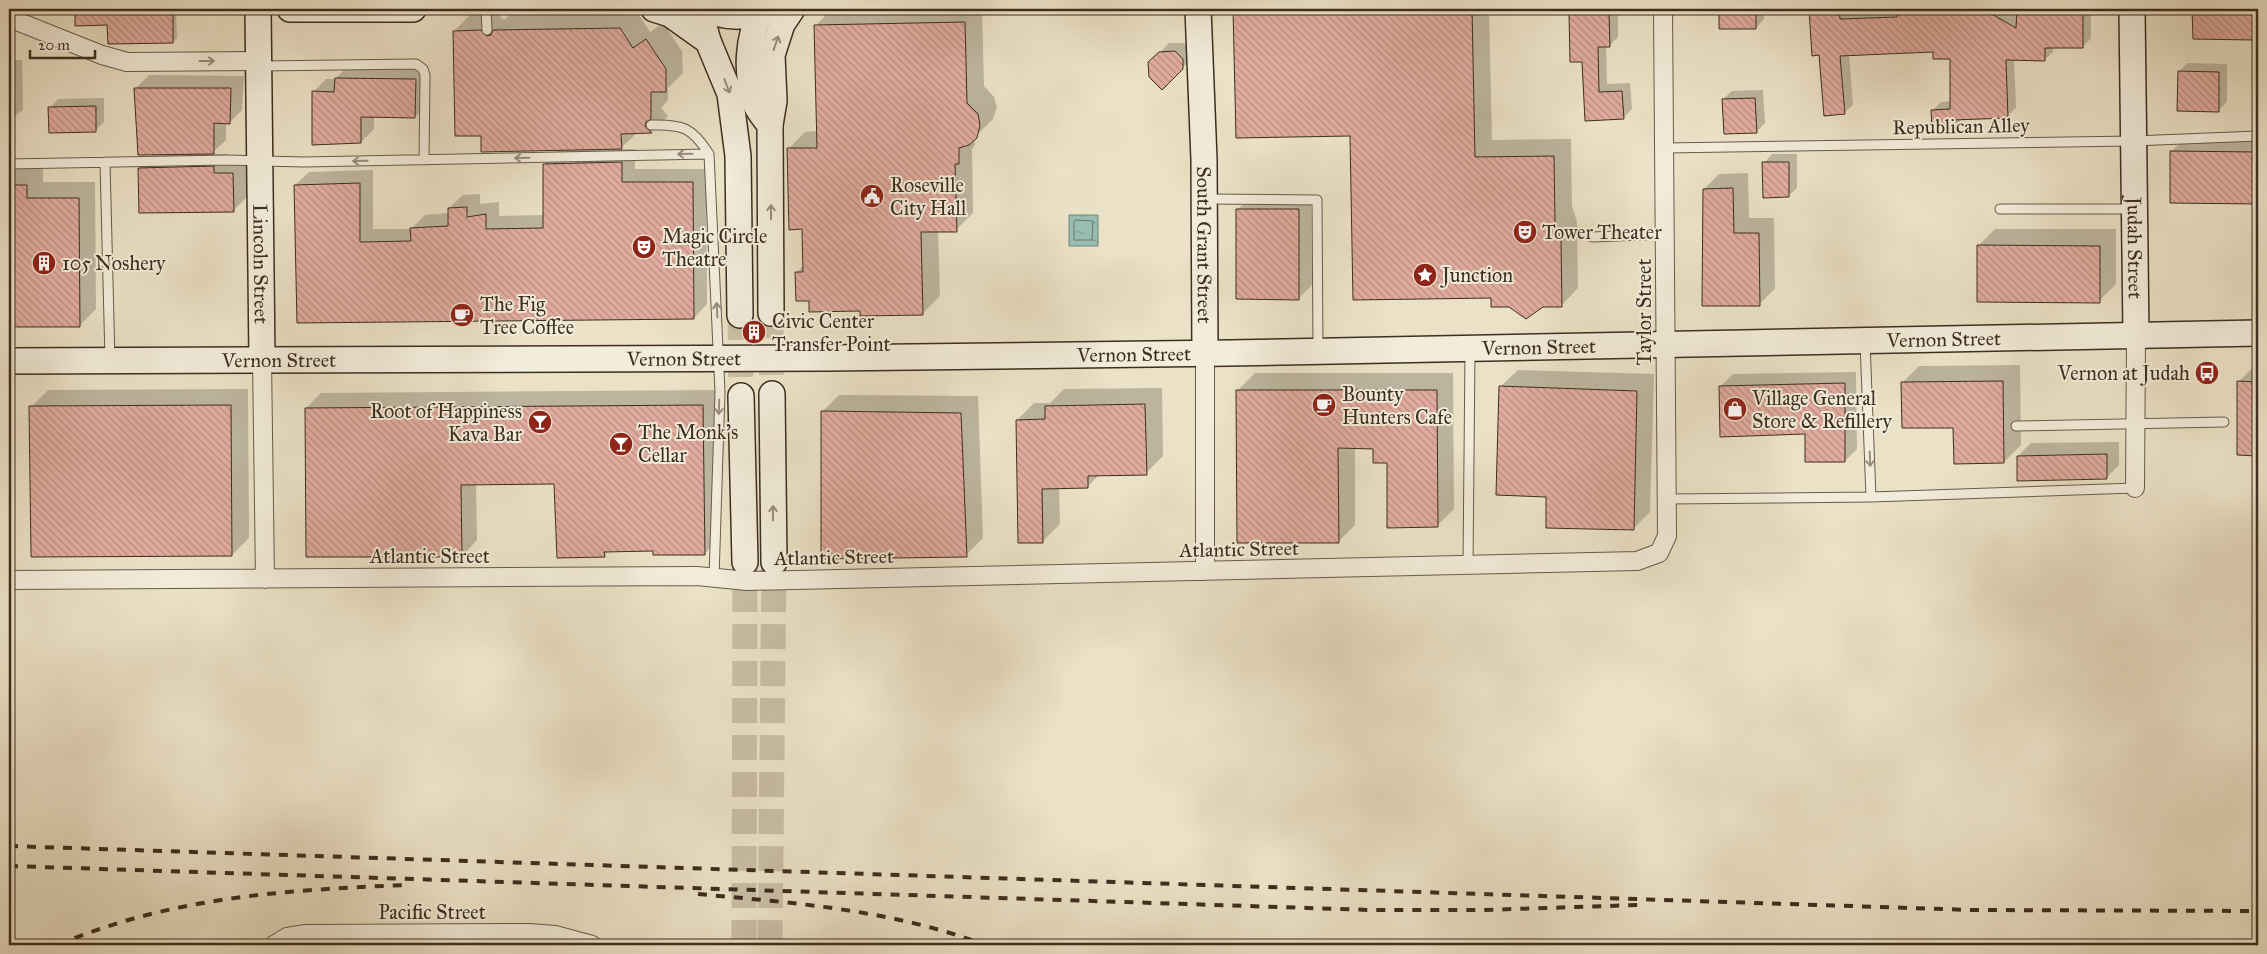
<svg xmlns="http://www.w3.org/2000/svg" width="2267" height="954" viewBox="0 0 2267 954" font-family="'IM FELL Great Primer',serif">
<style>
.water{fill:url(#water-ripples);stroke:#748478}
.shadow{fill:#0003}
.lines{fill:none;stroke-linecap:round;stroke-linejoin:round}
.shore{stroke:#6a7669;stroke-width:1}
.building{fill:url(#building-back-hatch);stroke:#3d2e1f}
.secondary-tunnel{stroke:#c8bda5;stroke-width:25;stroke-dasharray:25 12;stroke-linecap:butt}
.lane-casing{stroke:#685b49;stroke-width:11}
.street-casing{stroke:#685b49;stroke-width:20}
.secondary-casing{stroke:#3d2e1f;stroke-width:28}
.lane{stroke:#f2ecda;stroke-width:9}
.street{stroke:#f2ecda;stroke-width:18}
.secondary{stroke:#f2ecda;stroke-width:25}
.rail{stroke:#3d2e1f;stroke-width:4;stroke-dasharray:9 9;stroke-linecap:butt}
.oneway{stroke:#988d7c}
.labels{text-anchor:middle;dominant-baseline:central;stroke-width:4;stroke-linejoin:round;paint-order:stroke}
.street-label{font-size:20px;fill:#3d2e1f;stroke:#f2ecda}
.poi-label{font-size:20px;fill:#3d2e1f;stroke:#f2ecda;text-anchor:start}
</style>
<defs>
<pattern id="water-ripples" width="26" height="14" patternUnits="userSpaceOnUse" patternTransform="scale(1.25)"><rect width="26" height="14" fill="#98beb3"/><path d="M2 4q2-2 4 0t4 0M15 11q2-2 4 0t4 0" fill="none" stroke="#7d9b91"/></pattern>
<pattern id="building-back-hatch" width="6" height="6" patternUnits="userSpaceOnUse" patternTransform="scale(1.25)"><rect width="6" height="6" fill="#e1ac9f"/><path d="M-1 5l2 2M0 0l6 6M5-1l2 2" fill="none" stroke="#b88c81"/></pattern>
</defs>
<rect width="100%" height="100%" fill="#ebe1c6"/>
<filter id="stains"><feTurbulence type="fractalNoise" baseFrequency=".004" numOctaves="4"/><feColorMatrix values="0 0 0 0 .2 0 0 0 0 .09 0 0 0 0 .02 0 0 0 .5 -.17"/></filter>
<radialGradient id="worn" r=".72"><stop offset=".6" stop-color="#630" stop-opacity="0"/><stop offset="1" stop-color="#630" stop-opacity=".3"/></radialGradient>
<path class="water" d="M1069,215H1098V246H1069Z"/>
<path class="shadow" d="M50,9L176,10L177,38L173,42L108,24L76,12H50Z
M832,9H982L984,86L994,97L997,107L993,119L975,137V145L972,149L973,213L956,230L938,231L940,296L923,313L861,309L810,300L796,273L804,265V228L788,149L805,132L818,131L815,26Z
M1235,9H1489L1492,140L1571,139L1572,206L1577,222L1578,288L1561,306H1509L1492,297L1351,135L1237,137Z
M1575,9H1618V37L1610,45L1606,46L1607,84L1630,83L1632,109L1623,118L1586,120L1583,60L1570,14Z
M1720,9H1764V19L1756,28H1720Z
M1811,9H1848V12L1899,9H2006L2018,16V9H2091V38L2083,47H2053V52L2044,60L2014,59L2016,108L2007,116L1961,120L1953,128L1933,110L1941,102L1951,101V58L1935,51L1849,54L1853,105L1844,113L1820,54Z
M2194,9H2258V38H2194Z
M637,12L650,32L663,23L682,51L683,73L668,88V100L661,108L668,116L651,132L637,133L620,149H635V169H706L707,304L694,318L299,322L295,185L309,172L373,170V229H411L425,215L449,213V208L463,195L480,194V204L499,202V216L544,215L545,164L559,149L482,135L454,31L471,14H498L504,20L512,13Z
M1169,43H1184L1191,50V59L1162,89L1150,63Z
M9,60H22L23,110L12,118L13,169H43V182H95L96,309L79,326H9Z
M2187,63L2227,64V102L2219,110L2179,72Z
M349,65L428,67V104L415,117L374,116V129L361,142L313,92L326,79H335Z
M149,75L244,76L242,110L229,123L226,122V140L211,154H226V161H246L247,197L234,210L139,168L154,154L136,88Z
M1763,90L1765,123L1756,132L1723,99L1732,91Z
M104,98V122L95,131L50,108L58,99Z
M2188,135H2258V203L2171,202V152Z
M1772,154H1797V188L1788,196L1764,163Z
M1748,173L1749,218H1774L1775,289L1759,304L1704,189L1719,174Z
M1250,197H1311L1312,285L1299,298L1237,210Z
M1995,229H2116V284L2099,301L1978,246Z
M2020,365L2021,445L2004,462L1955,427L1902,383L1919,366Z
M2255,366H2258V454H2238V382Z
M1518,370L1654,374L1650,512L1633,529L1548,496L1500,387Z
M1856,372L1857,449L1845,461L1806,432L1721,386L1733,374Z
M1255,373H1453L1454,509L1437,526L1388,462L1374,447H1355V525L1338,542L1238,390Z
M1162,388L1163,456L1146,473L1100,474L1087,487H1059L1060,524L1043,541L1017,420L1034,403H1050L1064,389Z
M248,389L249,538L232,555L31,407L48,390Z
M718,390L720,539L704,554L654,550L609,551L604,555L556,483L476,484L477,540L462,556L306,408L321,393Z
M839,395L978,396L983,538L966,555L822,412Z
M2119,442V465L2106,478L2018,456L2031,443Z
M387,942V945H313L315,943Z"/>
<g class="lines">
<path class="shore" d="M1076,220L1093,221L1092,240H1074V223Z"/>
</g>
<path class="building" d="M75,9H137L138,14H173V43L108,44L107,25L75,26Z
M1233,9H1472L1475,157L1554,156L1555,223L1561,240L1562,307H1543L1526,319L1509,307H1491V298L1353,300L1350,136L1236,138Z
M1719,9H1756V29H1719Z
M1809,9H1839L1840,19L1897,17L1896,10L1983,9L2016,28L2017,9H2083V48H2045V61L2006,60L2008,118L1953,120L1954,129L1932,130L1931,110L1950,109V59H1933V52L1840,56L1845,114L1824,116L1819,55L1812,56Z
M2192,9H2255L2254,40L2193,39Z
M1569,13H1609L1610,47H1598L1599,92L1622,91L1624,119L1585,121L1582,62H1570Z
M965,22L967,103L978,114L980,125L977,138L969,145L959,148V164H955L957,232H921L923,315L860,316V311L809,312V301H796L795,272H803L802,229L789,230L787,148H817L814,25Z
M620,28L633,48L646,39L666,69V92H651V119L646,122L645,126L652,133L621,134L622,149L481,152V136H455L453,31L481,30L487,36L491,35L493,30Z
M1175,51L1183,59V69L1162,90L1149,77L1148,62L1159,52Z
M2178,71L2219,72V112L2177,111Z
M335,78L416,79L415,118L361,117V143L312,145V91L334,92Z
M134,88H231L230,124L214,123V154L138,155Z
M1755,98L1757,133L1724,134L1722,99Z
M96,106V132L49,133L48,107Z
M2170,151L2258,152V204L2170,203Z
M622,162V182H693L694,319L297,323L294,185L360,183V242L411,241L410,228L448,226V208L467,207V217L486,214V229L543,228V164Z
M1762,162H1789V197L1763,198Z
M214,166V173H233L234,212L139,213L138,168Z
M9,185H27V198H79L80,327H9Z
M1733,188L1734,233H1759L1760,306H1702L1703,189Z
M1236,209H1299V300L1236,299Z
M1977,245L2100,246V303L1977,302Z
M2003,381L2004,463L1954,464L1953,428H1902L1901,382Z
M2237,381L2258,382V456L2237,455Z
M1845,383V462H1805V434L1720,437L1719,386Z
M1499,386L1637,391L1634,530L1546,528V497L1496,495Z
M1236,390H1437L1438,527L1387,528V463H1373V449L1338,448L1339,543H1237Z
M1145,404L1147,475L1088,476V488L1042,489L1043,543H1018L1016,420L1045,419V406Z
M231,405L232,556L31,557L29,406Z
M703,405L705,555H653V551L604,552L605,557L557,558L554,484L461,485L462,557H306L305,408Z
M821,411L961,413L967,557L821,559Z
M2107,454V479L2017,481V456Z"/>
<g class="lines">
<path class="secondary-tunnel" d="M771,313L772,394
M740,315L741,396
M744,945L745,562
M770,945L774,562"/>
<g class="lane-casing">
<path id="lane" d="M486,9L487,30
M261,66L416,64L423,69L425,75L424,160
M651,125C682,124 692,127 709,154
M1664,148L2133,141L2258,136
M105,162L110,360
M9,164L226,160L304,162L709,154L720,392L714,578
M1206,199L1317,200L1318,349
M2000,209H2134
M1592,237L1666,234
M1865,342L1871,497
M2016,426L2224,422
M1667,499L1871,497L2135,488
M1468,565L1470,350"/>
</g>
<g class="street-casing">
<path id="street" d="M9,18L102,55L127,62L259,61
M1205,353V571
M262,359L265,579
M2135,488L2136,335
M9,580L697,576L747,581L1637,561L1659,553L1667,536L1663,9
M274,945L287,937L306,934L529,933L555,935L592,945"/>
</g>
<g class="secondary-casing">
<g id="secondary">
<path id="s1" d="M258,9L262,359"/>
<path d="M290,9H413"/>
<path d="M654,9L670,14L708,41"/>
<path d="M699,9L708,41L730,94L738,156L740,315"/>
<path d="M707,9C724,18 746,19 764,9"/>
<path id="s2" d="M1198,9L1204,160L1205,353"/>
<path id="s3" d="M2132,9L2136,335"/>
<path d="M762,10C747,38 746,72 755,102C757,110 765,118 770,125L771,313"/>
<path d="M770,125L774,101L772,55L782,24L792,9"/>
<path id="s4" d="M9,361L828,358L1230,353L2258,333"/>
<path d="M772,394L774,562"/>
<path d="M741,396L745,562"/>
</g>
</g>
<use href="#lane" class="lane"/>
<use href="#street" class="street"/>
<use href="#secondary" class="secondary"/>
<path class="rail" d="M9,846L1972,910L2258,911
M9,866L1371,910H1484L1638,905
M698,894C795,903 894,910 985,945
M58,945C170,897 285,890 406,885"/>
</g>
<defs><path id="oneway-shaft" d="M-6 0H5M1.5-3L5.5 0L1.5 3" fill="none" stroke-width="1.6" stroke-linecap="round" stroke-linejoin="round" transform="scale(1.25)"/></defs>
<g class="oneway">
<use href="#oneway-shaft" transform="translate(776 43) rotate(-71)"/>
<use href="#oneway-shaft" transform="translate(207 61)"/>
<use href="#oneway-shaft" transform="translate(727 86) rotate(69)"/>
<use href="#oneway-shaft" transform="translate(685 154) rotate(179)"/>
<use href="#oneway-shaft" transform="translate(522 158) rotate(179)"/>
<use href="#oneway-shaft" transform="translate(360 161) rotate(179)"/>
<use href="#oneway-shaft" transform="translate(771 212) rotate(-90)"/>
<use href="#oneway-shaft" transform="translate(717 310) rotate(-93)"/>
<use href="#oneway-shaft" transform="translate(719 407) rotate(92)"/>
<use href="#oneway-shaft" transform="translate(1870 459) rotate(88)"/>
<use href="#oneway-shaft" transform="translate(773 513) rotate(-90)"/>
</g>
<defs>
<g id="civic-disc" transform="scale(1.25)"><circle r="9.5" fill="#8f2418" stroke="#f2ecda"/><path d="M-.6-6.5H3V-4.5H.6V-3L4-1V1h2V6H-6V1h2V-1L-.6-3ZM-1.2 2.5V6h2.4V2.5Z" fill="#fff"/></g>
<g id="theatre-disc" transform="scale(1.25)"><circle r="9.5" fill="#8f2418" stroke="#f2ecda"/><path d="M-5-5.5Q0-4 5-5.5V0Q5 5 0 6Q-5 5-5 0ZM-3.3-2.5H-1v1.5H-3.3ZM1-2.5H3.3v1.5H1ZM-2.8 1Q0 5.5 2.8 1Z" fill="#fff"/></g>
<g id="building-disc" transform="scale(1.25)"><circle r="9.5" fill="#8f2418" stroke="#f2ecda"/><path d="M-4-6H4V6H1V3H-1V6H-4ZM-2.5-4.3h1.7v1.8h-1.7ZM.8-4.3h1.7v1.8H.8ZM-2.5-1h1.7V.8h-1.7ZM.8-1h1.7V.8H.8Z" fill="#fff"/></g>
<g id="sight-disc" transform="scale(1.25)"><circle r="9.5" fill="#8f2418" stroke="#f2ecda"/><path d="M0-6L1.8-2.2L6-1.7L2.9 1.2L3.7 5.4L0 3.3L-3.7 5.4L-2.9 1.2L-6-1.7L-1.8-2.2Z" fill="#fff"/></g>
<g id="cafe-disc" transform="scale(1.25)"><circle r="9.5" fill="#8f2418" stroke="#f2ecda"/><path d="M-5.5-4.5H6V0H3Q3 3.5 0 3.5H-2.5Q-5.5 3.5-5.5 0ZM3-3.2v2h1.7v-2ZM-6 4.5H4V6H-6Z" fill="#fff"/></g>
<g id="bus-disc" transform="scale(1.25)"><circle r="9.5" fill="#8f2418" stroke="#f2ecda"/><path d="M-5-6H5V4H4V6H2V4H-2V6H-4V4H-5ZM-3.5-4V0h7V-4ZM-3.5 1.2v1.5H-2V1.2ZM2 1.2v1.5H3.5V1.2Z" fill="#fff"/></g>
<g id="shop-disc" transform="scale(1.25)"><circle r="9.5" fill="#8f2418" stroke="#f2ecda"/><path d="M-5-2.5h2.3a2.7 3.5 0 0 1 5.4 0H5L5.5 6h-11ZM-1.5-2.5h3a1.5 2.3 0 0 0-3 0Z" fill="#fff"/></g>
<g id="bar-disc" transform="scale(1.25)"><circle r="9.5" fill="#8f2418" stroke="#f2ecda"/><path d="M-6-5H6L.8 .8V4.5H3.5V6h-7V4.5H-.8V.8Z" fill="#fff"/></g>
</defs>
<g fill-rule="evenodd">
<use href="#civic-disc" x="872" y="196"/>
<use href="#theatre-disc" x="1525" y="232"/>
<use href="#theatre-disc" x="644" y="247"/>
<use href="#building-disc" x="44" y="263"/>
<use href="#sight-disc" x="1425" y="275"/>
<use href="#cafe-disc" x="462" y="315"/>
<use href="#building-disc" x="754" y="332"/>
<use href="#bus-disc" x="2207" y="373"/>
<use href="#cafe-disc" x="1324" y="405"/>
<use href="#shop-disc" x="1735" y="409"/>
<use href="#bar-disc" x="540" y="422"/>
<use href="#bar-disc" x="621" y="444"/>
</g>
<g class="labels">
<g class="street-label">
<text transform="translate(1961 126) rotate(-1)">Republican Alley</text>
<text stroke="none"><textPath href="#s2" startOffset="236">South Grant Street</textPath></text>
<text stroke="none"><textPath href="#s3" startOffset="239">Judah Street</textPath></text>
<text stroke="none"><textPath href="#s1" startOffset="255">Lincoln Street</textPath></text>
<text transform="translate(1644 312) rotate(-90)">Taylor Street</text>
<text stroke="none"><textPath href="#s4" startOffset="1935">Vernon Street</textPath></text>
<text stroke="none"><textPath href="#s4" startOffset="1530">Vernon Street</textPath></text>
<text stroke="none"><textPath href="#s4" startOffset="1125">Vernon Street</textPath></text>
<text stroke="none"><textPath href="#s4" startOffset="675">Vernon Street</textPath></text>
<text stroke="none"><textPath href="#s4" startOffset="270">Vernon Street</textPath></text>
<text transform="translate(1239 549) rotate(-1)">Atlantic Street</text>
<text x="430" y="556">Atlantic Street</text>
<text transform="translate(834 557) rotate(-1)">Atlantic Street</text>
<text x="432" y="912">Pacific Street</text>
</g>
<g class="poi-label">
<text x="890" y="185">Roseville<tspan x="890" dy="23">City Hall</tspan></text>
<text x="1542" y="232">Tower Theater</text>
<text x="662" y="236">Magic Circle<tspan x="662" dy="23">Theatre</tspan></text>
<text x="62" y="263">105 Noshery</text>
<text x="1442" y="275">Junction</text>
<text x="480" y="304">The Fig<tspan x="480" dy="23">Tree Coffee</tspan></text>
<text x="772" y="321">Civic Center<tspan x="772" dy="23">Transfer Point</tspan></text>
<text x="2190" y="373" text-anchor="end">Vernon at Judah</text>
<text x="1342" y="394">Bounty<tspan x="1342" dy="23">Hunters Cafe</tspan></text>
<text x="1752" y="398">Village General<tspan x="1752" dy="23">Store &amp; Refillery</tspan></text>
<text x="522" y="411" text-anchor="end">Root of Happiness<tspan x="522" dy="23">Kava Bar</tspan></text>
<text x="638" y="432">The Monk's<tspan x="638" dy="23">Cellar</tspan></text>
</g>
</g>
<rect width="2267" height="954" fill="none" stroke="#ebe1c6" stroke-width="30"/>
<rect x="10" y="10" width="2247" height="934" fill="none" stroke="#3d2e1f" stroke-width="2.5"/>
<rect x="15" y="15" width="2237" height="924" fill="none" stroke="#3d2e1f"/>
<path d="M30 50v8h65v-8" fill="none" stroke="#3d2e1f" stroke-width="2.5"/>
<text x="38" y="50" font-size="15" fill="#3d2e1f" stroke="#f2ecda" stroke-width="4" paint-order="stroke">20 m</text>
<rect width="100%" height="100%" filter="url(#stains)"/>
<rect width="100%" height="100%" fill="url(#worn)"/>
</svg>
